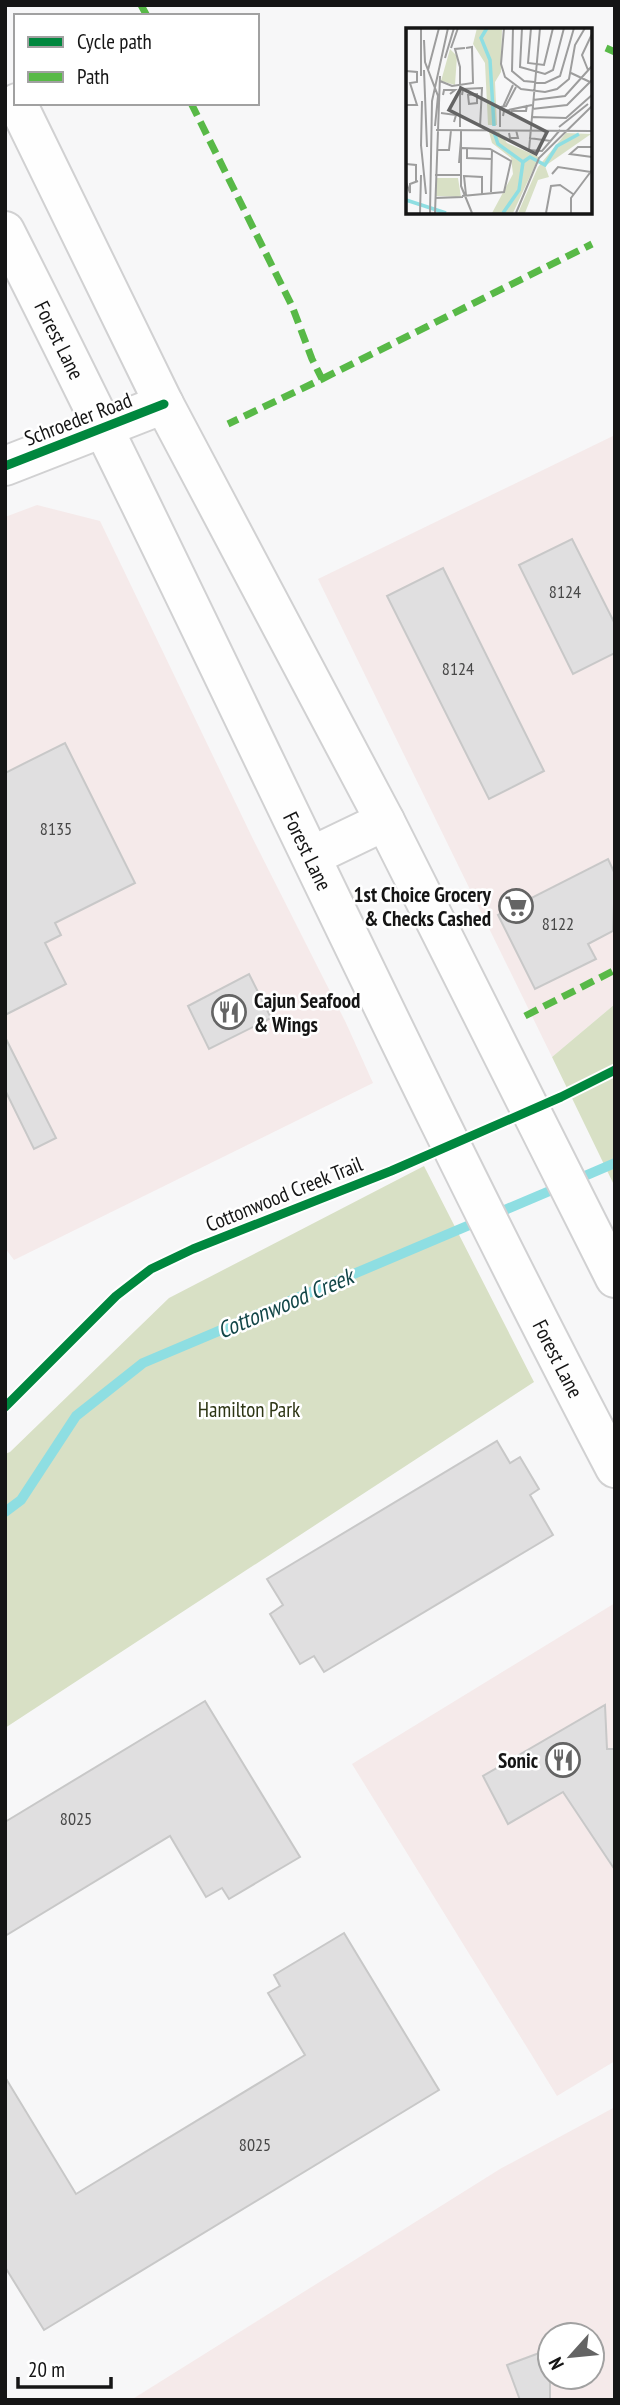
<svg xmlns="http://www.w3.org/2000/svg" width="620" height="2405" viewBox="0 0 620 2405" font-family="'PT Sans Narrow',sans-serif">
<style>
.commercial{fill:#f5eaea;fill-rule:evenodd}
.green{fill:#d8e0c5}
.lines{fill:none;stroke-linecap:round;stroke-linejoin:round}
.stream{stroke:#8edee2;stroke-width:10}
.building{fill:#e0dfe0;stroke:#c8c8c8;stroke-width:2}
.minor-casing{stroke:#d1d1d2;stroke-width:42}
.major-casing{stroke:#d1d1d2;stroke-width:42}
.minor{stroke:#fefefe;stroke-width:38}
.major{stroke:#fefefe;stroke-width:38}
.quiet{stroke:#58b947;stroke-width:7;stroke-dasharray:14 7;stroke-linecap:butt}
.cycleway-casing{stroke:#fff;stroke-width:13}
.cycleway{stroke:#00873e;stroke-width:9}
.labels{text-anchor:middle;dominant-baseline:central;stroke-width:5;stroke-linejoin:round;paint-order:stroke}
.number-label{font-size:18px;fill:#484848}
.street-label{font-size:21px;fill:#151515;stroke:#fff}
.poi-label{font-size:21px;font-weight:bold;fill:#151515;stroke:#fff;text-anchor:end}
.park-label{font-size:21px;fill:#2e3615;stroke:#fff}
.water-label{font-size:23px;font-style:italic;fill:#124648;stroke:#fff}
.inset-river{fill:none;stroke:#8edee2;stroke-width:3.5}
.inset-road{fill:none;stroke:#9d9d9d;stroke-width:2}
.view{fill:#646464;fill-opacity:0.15;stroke:#646464;stroke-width:3.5}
.inset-edge{fill:none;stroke:#151515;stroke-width:3.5}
</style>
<rect width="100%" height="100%" fill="#f7f7f8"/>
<path class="commercial" d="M615,435V1004L552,1057L318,579Z
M37,505L100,521L252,837L346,1023L373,1083L14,1260L5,1248V517Z
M615,1603V2061L557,2096L352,1764Z
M615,2107V2400H131L500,2169ZM550,2335H592V2377H550Z"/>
<path class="green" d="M615,1004V1187L552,1057Z
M424,1166L534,1382L5,1728V1454L10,1452L169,1298Z"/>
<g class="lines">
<path class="stream" d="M573,1181L615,1163
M493,1215L559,1187
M5,1512L21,1500L76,1416L143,1363L479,1221"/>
</g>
<path class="building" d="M572,539L615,624V653L573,674L519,565Z
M443,568L544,771L489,799L387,596Z
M65,743L135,883L55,923L61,935L45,943L66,984L5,1015V773Z
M608,859L615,874L613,931L588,944L596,959L535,989L498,915Z
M249,974L271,1018L209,1049L188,1006Z
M5,1037L56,1138L34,1149L5,1090Z
M497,1441L510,1463L520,1457L539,1489L530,1495L553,1535L324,1672L314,1656L300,1664L270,1614L283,1605L267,1579Z
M205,1701L300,1857L229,1899L222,1888L206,1897L170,1836L5,1936V1822Z
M605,1705L607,1749H615V1870L563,1792L508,1824L483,1776Z
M344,1933L439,2090L44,2330L5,2267V2077L76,2194L305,2055L268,1993L280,1986L274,1975Z
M550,2349V2400H520L507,2365Z"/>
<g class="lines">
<g class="minor-casing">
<path id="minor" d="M5,466L164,404"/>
</g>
<g class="major-casing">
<g id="major">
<path d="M17,103L164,404L385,821L615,1278"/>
<path id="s1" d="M5,231C213,641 401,1061 615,1468"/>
<path d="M312,856L385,821"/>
</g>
</g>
<use href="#minor" class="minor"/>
<use href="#major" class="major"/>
<path class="quiet" d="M141,5L147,16
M606,48L615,52
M191,103L292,306L312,359L322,379L228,424
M322,379L592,244
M525,1016L615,970"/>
<g class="cycleway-casing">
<path id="cycleway" d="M5,466L164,404
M5,1407L116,1296L151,1269L193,1249L391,1171L561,1097L615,1070"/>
</g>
<use href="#cycleway" class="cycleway"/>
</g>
<defs>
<g id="supermarket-ring" transform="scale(1.75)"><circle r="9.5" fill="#fff" stroke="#646464" stroke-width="1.5"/><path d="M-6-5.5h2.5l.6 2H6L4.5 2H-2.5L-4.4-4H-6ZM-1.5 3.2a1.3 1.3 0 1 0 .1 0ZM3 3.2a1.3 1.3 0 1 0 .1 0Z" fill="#646464"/></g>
<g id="restaurant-ring" transform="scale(1.75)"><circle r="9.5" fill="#fff" stroke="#646464" stroke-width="1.5"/><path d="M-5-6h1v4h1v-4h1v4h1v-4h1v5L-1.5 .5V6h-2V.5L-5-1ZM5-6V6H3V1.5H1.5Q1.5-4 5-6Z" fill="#646464"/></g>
</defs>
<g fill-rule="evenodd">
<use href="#supermarket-ring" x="516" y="906"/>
<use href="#restaurant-ring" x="229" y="1012"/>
<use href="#restaurant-ring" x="563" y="1760"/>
</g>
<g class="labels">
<g class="number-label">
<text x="565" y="591">8124</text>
<text x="458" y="668">8124</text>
<text x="56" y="828">8135</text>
<text x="558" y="923">8122</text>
<text x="76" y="1818">8025</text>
<text x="255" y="2144">8025</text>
</g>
<g class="street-label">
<text stroke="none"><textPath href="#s1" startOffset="122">Forest Lane</textPath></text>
<text transform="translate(78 419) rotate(-21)">Schroeder Road</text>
<text stroke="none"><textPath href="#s1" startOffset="690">Forest Lane</textPath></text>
<text transform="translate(284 1194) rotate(-22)">Cottonwood Creek Trail</text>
<text stroke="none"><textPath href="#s1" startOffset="1256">Forest Lane</textPath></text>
</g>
<g class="poi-label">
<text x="491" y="894">1st Choice Grocery<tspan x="491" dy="24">&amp; Checks Cashed</tspan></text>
<text x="254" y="1000" text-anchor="start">Cajun Seafood<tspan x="254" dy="24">&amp; Wings</tspan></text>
<text x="538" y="1760">Sonic</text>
</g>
<g class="park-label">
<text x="249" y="1409">Hamilton Park</text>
</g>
<g class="water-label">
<text transform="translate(285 1303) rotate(-23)">Cottonwood Creek</text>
</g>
</g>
<g transform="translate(406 28)">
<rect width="186" height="186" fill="#f7f7f8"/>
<path d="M71,0H96L95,44L89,54L91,97H82L79,35L67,16ZM44,21L51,28L49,57L35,53ZM83,104H93L101,115L133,129L107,185H86L107,146L105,130L86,115ZM160,105L185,106L139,138L143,149L132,152L119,185H112L132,139ZM30,150H52L55,169L30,168Z" fill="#d8e0c5"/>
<path class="inset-river" d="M81,0L75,10L84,32L88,98M88,104L92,116L117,134L113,162L97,185M117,134L124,129L139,137L151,118L173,106M0,172L40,185"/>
<path class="inset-road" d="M15,0V48M98,0L95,36L99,49L115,61L139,64L151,61L163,51L169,17L179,0M107,0L106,43L118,53L139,55L154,48L168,0M116,0L114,39L139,46L147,42L158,0M125,0L122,35L138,37L147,0M134,0L123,122L136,123L154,102M18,12L19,34L32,68L29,98M45,20L52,0M39,30L48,0M18,42L21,119M22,42L33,0M182,42L176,27L186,6M0,43L11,44V54L4,55L11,77H0M165,45L184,54M34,53L46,58L67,55L66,19L60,20M71,66V75L63,76L62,67ZM37,67L38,62H49L44,66M56,67L57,61L76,60L74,99M127,72L159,68L186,38M97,79L107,57M126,81L161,77L186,52M105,83H120L121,77M35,85L50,87L48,94M97,88L98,83L126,77M125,89L160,90L186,67M54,99V39L49,21L59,20M94,99V79L100,78L110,59M153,99L182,76M30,102L186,103M55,102V158L66,185M103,105L104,110H112L110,102M123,110L145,113M15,117L20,166M15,118L16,73M186,119H172L164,126L186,129M56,120L84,121L105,133L98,164L56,168M61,120V130L86,131M31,122H43L45,102M53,135L55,112M0,136L10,137V153M146,146L152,139L185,144M29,147H55M0,154L4,165V156L12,153M85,164L86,122M60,167L58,148L76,149V167M29,170L57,169M14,185L15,147M24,185L26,73L42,0M29,185L34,48M110,185L133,130L186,78M140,185L145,158L154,157L167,166M165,185V170L186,142"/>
<path class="view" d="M55,60L141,104L130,126L43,82Z"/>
<rect width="186" height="186" class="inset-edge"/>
</g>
<rect width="620" height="2405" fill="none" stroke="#151515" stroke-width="14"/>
<rect x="14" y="14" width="245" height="91" fill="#ffffff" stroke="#a1a1a1" stroke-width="2"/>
<rect x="28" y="37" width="35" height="10" fill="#00873e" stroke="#a1a1a1" stroke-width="2"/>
<text x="77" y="49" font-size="21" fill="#151515">Cycle path</text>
<rect x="28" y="72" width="35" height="10" fill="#58b947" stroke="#a1a1a1" stroke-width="2"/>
<text x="77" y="84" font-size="21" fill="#151515">Path</text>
<g transform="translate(571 2356) rotate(243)"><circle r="33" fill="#ffffff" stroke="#a1a1a1" stroke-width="2"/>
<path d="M0-5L12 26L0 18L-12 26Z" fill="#646464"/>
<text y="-10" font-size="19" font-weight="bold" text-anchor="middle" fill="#151515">N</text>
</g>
<path d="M18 2377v10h93v-10" fill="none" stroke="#151515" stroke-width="3.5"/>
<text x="28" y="2377" font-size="21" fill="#151515" stroke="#ffffff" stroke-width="5" paint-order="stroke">20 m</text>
</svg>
